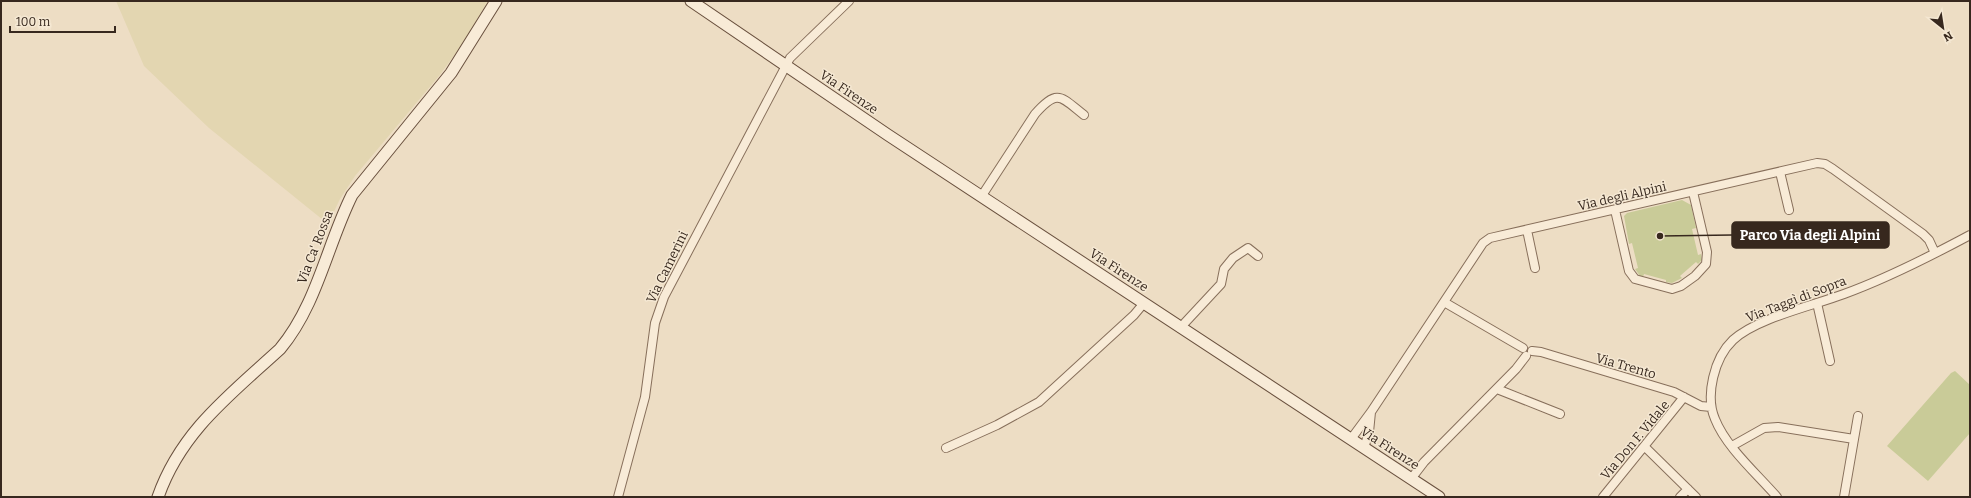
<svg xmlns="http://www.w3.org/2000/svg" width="1971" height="498" viewBox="0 0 1971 498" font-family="Bitter,serif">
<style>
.farmland{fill:#e3d6b1}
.green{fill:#c9cb98}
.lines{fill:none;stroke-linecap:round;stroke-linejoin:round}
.street-casing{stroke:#876f5b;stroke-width:10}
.secondary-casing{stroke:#69503e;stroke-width:13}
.street{stroke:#f8ebd7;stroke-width:8}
.secondary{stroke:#f8ebd7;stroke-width:11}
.labels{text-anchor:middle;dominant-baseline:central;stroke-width:3;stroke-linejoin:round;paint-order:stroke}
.street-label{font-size:13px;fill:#37281e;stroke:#f5e8d3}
.leader{fill:none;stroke:#37281e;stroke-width:1.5}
.callout-dot{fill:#37281e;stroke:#f5e8d3;stroke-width:1.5}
.callout{fill:#37281e;stroke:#37281e;stroke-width:1.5}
.callout-label{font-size:14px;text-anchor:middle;font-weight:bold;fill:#fff}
</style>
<rect width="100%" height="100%" fill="#edddc4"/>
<path class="farmland" d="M116,1H488L461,46L439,76L355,176L340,199L328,224L209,128L144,66Z"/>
<path class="green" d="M1682,200L1691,205L1696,228L1692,229L1698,255L1701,254L1702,260L1698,264L1696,262L1680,276L1682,278L1672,283L1666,282V280L1644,274L1643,277L1640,276L1635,269L1638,268L1632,243L1629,244L1624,216L1627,213Z
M1955,371L1970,385V433L1928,481L1887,446L1951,373Z"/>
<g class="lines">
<g class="street-casing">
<path id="street" d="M1780,172L1789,210
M981,197L1035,114C1058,88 1061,97 1084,115
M1615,210L1629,271L1635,279L1672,289L1681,286L1695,276L1706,264L1707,252L1693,192
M1527,230L1535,268
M1444,302L1523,348
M1817,303L1830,361
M1180,328L1221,284L1224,269L1233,258L1248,248L1258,256
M1532,351L1541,352L1674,392L1701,406L1711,407
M1497,389L1560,414
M1351,439L1371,412L1483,243L1490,238L1817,163L1825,164L1833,169L1923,234L1929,240L1935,253
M1732,446L1764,428L1778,427L1854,439
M1645,447L1696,497
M946,448L997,425L1039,402L1134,315L1144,303
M1364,448L1369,432L1371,412
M1411,479L1424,462L1516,369L1526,356
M618,497L645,397L655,323L664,297L790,58L849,1
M1603,497L1684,397
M1680,497L1688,489
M1777,497C1757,474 1726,447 1715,419C1705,396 1714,358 1733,340C1757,318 1812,306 1844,294C1888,278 1929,257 1970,235
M1844,497L1858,416"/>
</g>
<g class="secondary-casing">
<path id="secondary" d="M691,1L888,135L1439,497
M158,497C181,431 231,394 280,349C317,305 327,245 352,195L451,73L496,1"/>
</g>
<use href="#street" class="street"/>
<use href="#secondary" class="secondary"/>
</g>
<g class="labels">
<g class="street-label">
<text transform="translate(849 92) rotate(34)">Via Firenze</text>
<text transform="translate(1622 196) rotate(-13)">Via degli Alpini</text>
<text transform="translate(315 247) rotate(-69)">Via Ca' Rossa</text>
<text transform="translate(667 267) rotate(-64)">Via Camerini</text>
<text transform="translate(1119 270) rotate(33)">Via Firenze</text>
<text transform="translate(1796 299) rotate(-21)">Via Taggì di Sopra</text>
<text transform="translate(1626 366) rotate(16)">Via Trento</text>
<text transform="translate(1635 440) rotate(-50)">Via Don F. Vidale</text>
<text transform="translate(1390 448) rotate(33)">Via Firenze</text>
</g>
</g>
<path class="leader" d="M1660 236L1732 235"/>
<circle class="callout-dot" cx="1660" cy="236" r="4"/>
<rect class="callout" x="1732" y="222" width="157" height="26" rx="4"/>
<g class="callout-label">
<text x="1810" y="240">Parco Via degli Alpini</text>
</g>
<rect width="1971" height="498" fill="none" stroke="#37281e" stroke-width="4"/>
<g transform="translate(1943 28) rotate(150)" stroke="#f5e8d3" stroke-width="3" paint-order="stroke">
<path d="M0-3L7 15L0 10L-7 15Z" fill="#37281e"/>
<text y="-6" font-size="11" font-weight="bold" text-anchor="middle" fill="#37281e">N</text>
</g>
<path d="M10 26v6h105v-6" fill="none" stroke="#37281e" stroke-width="2"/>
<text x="16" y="26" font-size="12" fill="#37281e" stroke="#f5e8d3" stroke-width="3" paint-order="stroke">100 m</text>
</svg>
